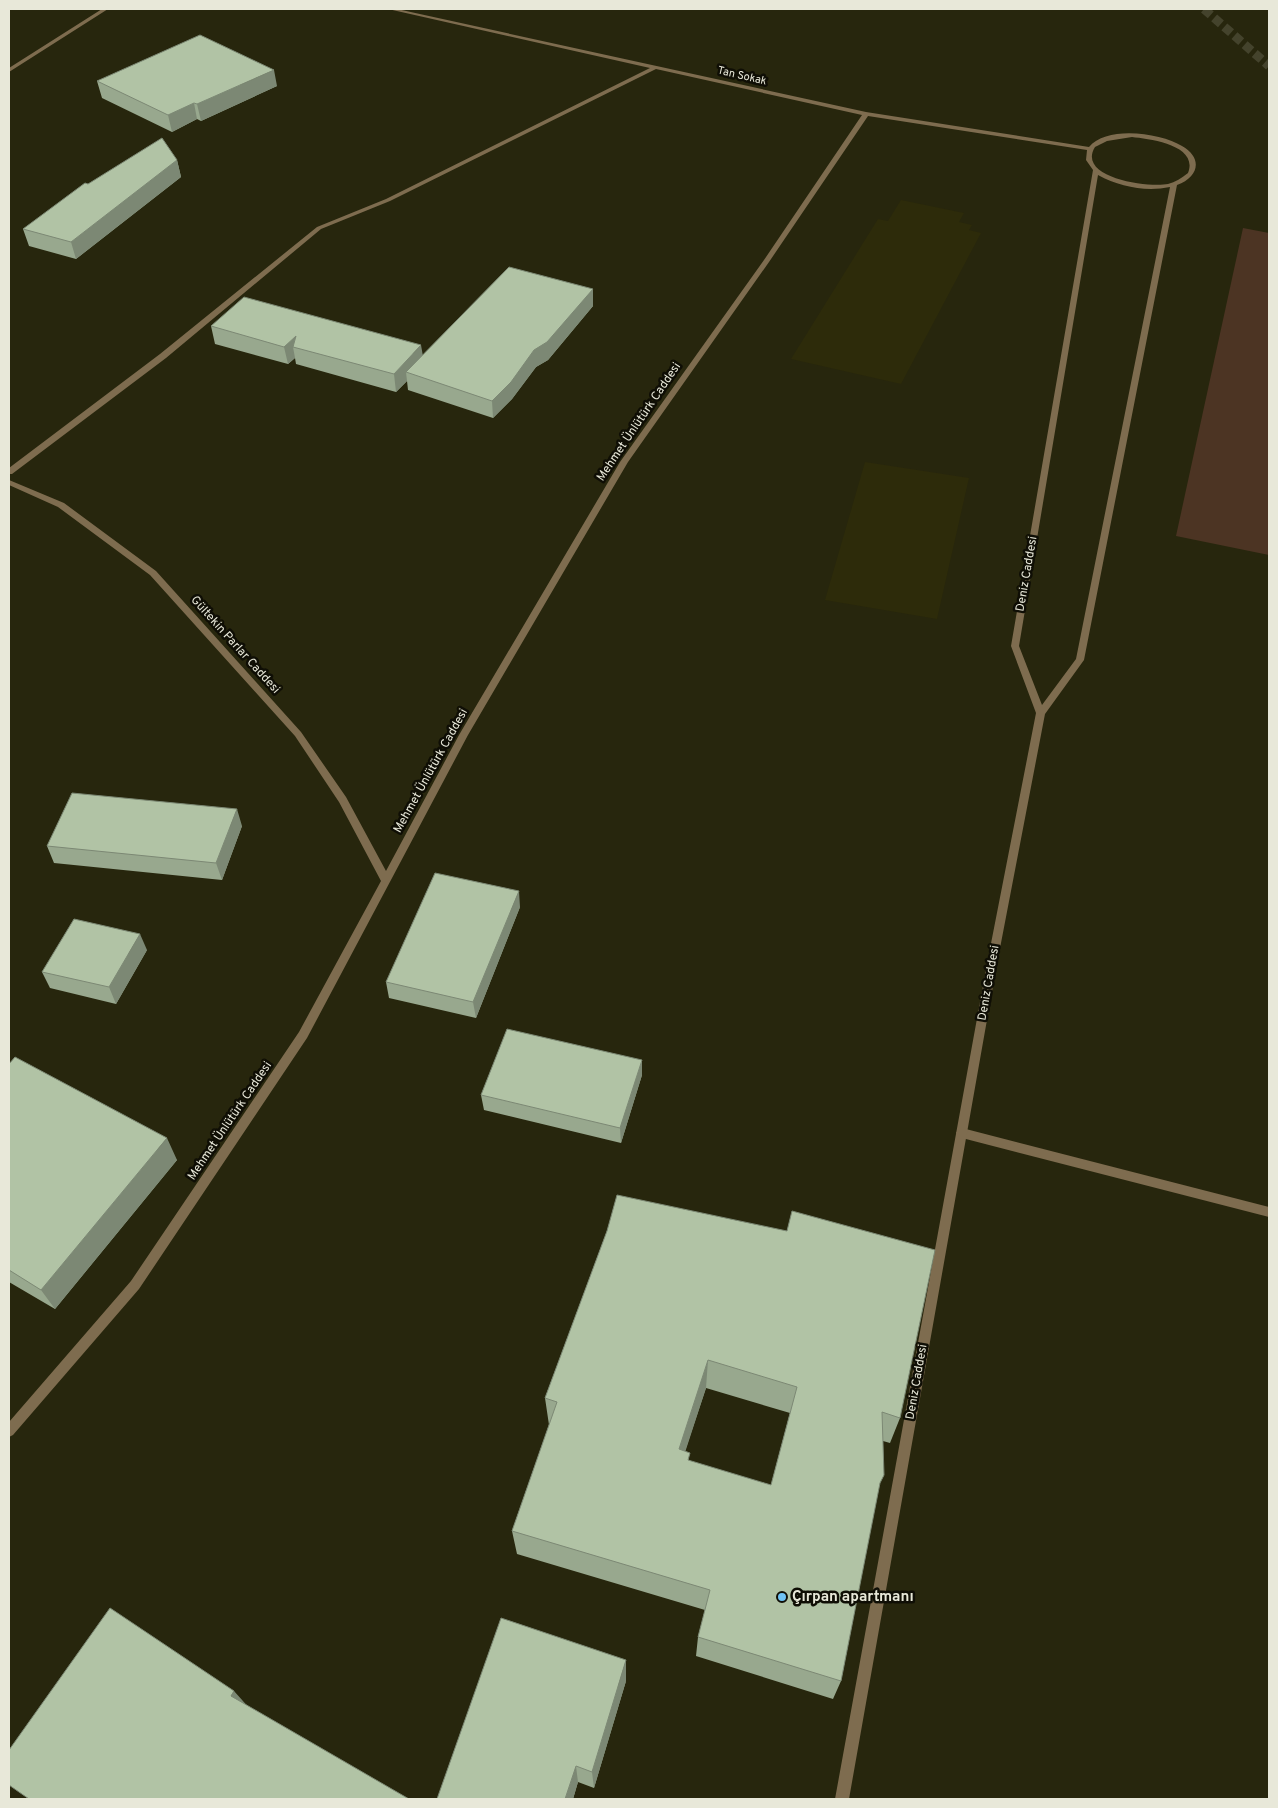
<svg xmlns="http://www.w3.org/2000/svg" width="1278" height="1808" viewBox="0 0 1278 1808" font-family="Overpass,sans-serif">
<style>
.built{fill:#2d2b0a}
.green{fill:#4c3423}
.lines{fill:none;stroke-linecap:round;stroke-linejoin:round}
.trunk-tunnel{stroke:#44432c;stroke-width:9;stroke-dasharray:9 4.5;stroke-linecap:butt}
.service{fill:#7e6c4f;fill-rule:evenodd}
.minor{fill:#7e6c4f;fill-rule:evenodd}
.wall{fill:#98a88e;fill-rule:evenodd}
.shaded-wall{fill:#7c8874}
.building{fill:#b1c3a5;stroke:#7c8874;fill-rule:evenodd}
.poi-dot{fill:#6fc2f4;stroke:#0f0e05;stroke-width:2}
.labels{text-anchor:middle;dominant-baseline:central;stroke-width:5;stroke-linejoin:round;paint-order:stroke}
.far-street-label{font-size:11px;fill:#e8e8d9;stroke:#0f0e05}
.street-label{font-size:12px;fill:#e8e8d9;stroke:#0f0e05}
.near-poi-label{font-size:15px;font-weight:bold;fill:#e8e8d9;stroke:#0f0e05;text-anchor:start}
</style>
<rect width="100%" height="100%" fill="#27260d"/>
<path class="built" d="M901,200L964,213L959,222L972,225L969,230L981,233L901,384L791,359L878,219L888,221Z
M865,462L969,478L937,619L825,600Z"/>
<path class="green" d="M1243,228L1269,233V555L1176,536Z"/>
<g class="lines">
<path class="trunk-tunnel" d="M1204,9L1269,66"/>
<path class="service" d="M962,1128L1269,1207V1217L962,1138L958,1136L956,1133L958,1130Z"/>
<path class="minor" d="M102,9H108L9,72V68Z
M388,9H397L866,112L1089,147C1107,125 1161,133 1182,146C1203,158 1199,177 1177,185L1084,660L1045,714L996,969L849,1799H835L986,969L1036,713L1011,646L1093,170L1086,160L1087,150L868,116L769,262L628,462L468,735L307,1038L139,1289L13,1435L9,1437V1422L131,1281L299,1032L381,881L339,802L295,736L150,575L58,507L9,485V480L64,503L156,571L301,732L346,797L386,871L459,735L620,462L764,260L862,115L656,69L390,201L321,229L166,358L12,474H9V468L160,354L317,227L386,199L650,68ZM1132,137C1150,139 1199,145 1188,173C1182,178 1175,182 1168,184C1149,188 1076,178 1095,147L1107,141ZM1098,175C1120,187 1146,192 1170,187L1076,659L1042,705L1019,646Z"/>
</g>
<path class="wall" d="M97,81L277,86L201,121L197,119L172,132L102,98Z
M177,160L181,177L76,259L29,246L23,229L88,184Z
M593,289V306L548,360L536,367L512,399L493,418L408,390L407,381L396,392L296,364L295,358L288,364L215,344L211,326L423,355Z
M242,826L222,880L54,863L47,846Z
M520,907L476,1018L389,998L386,982Z
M147,950L116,1004L50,988L42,972Z
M642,1060V1075L621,1143L484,1110L481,1095Z
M9,1064L177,1160L55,1309L9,1282Z
M607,1231L900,1418L890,1443L883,1441L878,1491L841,1681L833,1699L696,1656L698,1637L705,1610L517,1554L512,1531L549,1425L545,1398ZM706,1388L790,1413L771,1485L689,1461L685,1451Z
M626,1681L594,1788L578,1782L573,1799H437Z"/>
<path class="shaded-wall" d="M274,70L277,86L201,121L197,104Z
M194,103L197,119L172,132L168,115Z
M177,160L181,177L76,259L71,242Z
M593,289V306L548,360L536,367L512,399L493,418L492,401L534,350Z
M296,336L293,347L295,358L288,364L284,347Z
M421,345L424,362L406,372L407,381L396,392L394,374Z
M237,809L242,826L222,880L216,863Z
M519,891L520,907L476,1018L473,1002Z
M140,934L147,950L116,1004L109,987Z
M642,1060V1075L621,1143L620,1128Z
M167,1138L177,1160L55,1309L41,1290Z
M708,1360L706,1388L678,1474L679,1449Z
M626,1660V1681L594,1788L592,1772Z
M234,1691L251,1710L231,1696Z
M576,1766L578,1782L573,1799H565Z"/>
<path class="building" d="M200,35L274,70L197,104L194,103L168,115L97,81Z
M162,138L177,160L71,242L23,229L85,183L88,184Z
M509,267L593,289L547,342L534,350L511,382L492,401L406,372Z
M244,297L421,345L394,374L293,347L296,336L284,347L211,326Z
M72,793L237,809L216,863L47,846Z
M435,873L519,891L473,1002L386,982Z
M74,919L140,934L109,987L42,972Z
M507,1029L642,1060L620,1128L481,1095Z
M15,1057L167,1138L41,1290L9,1270V1064Z
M617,1195L787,1231L792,1211L935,1250L900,1418L882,1412L884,1475L880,1483L841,1681L698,1637L710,1590L512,1531L557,1402L545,1398L607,1231ZM708,1360L797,1387L771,1485L688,1460L690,1453L679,1449Z
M110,1608L234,1691L231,1696L409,1799H29L9,1785V1750Z
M501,1618L626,1660L592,1772L576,1766L565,1799H437Z"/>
<circle class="poi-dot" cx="782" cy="1597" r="5"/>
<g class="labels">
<g class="far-street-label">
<text transform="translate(742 76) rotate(13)">Tan Sokak</text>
</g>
<g class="street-label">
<text transform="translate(639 422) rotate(-56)">Mehmet Ünlütürk Caddesi</text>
<text transform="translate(1027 574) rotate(-80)">Deniz Caddesi</text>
<text transform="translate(235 645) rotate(48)">Gültekin Parlar Caddesi</text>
<text transform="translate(431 771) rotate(-61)">Mehmet Ünlütürk Caddesi</text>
<text transform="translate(989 983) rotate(-80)">Deniz Caddesi</text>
<text transform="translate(230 1121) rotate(-56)">Mehmet Ünlütürk Caddesi</text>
<text transform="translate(917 1382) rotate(-80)">Deniz Caddesi</text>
</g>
<g class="near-poi-label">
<text x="792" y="1597">Çırpan apartmanı</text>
</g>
</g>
<rect width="1278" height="1808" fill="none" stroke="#e8e8d9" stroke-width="20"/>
</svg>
